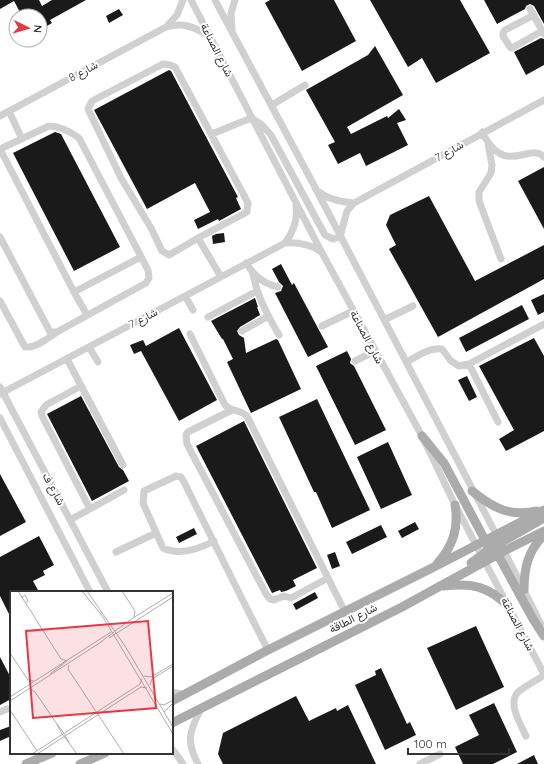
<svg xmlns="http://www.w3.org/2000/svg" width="544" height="764" viewBox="0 0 544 764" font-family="Quicksand,Vazirmatn,sans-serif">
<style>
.building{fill:#1a1a1a}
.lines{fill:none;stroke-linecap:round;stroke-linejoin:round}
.minor{stroke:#d0d0d0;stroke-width:7}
.major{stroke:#ababab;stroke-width:9}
.labels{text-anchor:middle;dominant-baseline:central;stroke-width:4;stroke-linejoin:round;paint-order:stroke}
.street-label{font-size:11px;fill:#333;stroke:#fff}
.inset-road{fill:none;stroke:#adadad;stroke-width:1}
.view{fill:#e63946;fill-opacity:0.15;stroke:#e63946;stroke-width:2}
.inset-edge{fill:none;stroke:#333;stroke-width:2}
</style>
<rect width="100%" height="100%" fill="#fff"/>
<path class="building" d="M0,0H39L42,6L52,0H86L50,20L52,23L40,30V16H22L14,1L0,9Z
M270,0H334L356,41L302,71L265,3Z
M370,0H460L490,53L436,83L422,58L408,67Z
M484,0H544V24L534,6L530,4L526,6L525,9L497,24Z
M119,9L123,15L109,23L106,16Z
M541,38L544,39V65L526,75L514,52Z
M375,46L403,95L347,127L351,134L387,116L388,118L399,109L406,120L397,123L408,145L366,166L360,153L338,164L328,145L335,142L306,90L368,55Z
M169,70L171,71L238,197L236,198L241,209L219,221L218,219L198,229L194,220L210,212L195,183L147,209L94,110Z
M55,132L61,134L120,247L74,271L13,153Z
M544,167V229L518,181Z
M429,196L475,281L544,245V279L438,337L389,249L396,245L386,225L390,215Z
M224,233L225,242L213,244L212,236L216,234Z
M281,264L292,285L294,283L328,347L308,357L275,293L281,291L283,286L279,282L272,269Z
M544,294V312L538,315L531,300Z
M255,298L258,307H257L260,315L240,327L237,331L239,335L244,338L246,353L276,339L278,340L301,389L251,413L227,362L233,359L223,339H222L211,321Z
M522,305L529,319L466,352L459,338Z
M179,328L217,400L179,421L141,351L134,354L130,345L143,340L146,346Z
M534,338L544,356V431L506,451L499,439L514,430L479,366Z
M347,351L351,359L350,363L354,366L386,430L355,445L316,366Z
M467,376L477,397L469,401L458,380Z
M81,396L119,467L123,470L129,481L92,501L47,414Z
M317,399L370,510L332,528L316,492H314L279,417Z
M244,421L317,568L293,580L296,586L286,591L281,592L280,590L272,593L196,446Z
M388,442L412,495L381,509L357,457Z
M0,474L26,522L0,536Z
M415,522L419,529L402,538L398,531Z
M381,525L387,537L352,554L346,542Z
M194,528L197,534L179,543L176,537Z
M39,536L54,565L43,571L45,575L33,581L39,592H11V618L0,596V557Z
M335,552L340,566L332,569L327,555Z
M315,592L318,598L296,610L293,604Z
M476,626L504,687L456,710L427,648Z
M0,657L11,678V699L0,705Z
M381,668L407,724L410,722L416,735L385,750L355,685L376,675L375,671Z
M296,696L309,721L336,708L337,711L348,705L376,764H223L218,754L223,733Z
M494,703L517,752L493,764H463L455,747L479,735L469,715Z
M11,726V736L0,741V730Z
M534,755L538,764H517Z"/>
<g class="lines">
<path class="minor" d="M191,0L321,251L422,436L455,505L544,674
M215,0L317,191L498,538
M530,9L544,34
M534,15L505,30L503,33V36L510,47L512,48L542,31
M166,27C183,22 195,27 208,36
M232,29L231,13L235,0
M272,105L305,85
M9,111L22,139
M0,116L166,27L177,15L183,0
M482,132C506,179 529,141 544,157
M212,134L251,118L262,125L271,135L325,235L333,239L340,237L347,211L354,203L544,100
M488,144L492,165L491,173L479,192V201L501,259
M0,149L49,126C60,126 69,131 79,138L148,270L149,278L146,283L57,332H50L0,237
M0,149L74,292L141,257
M319,192C329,200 341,202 354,203
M198,238L169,255L162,251L151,228L121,178L88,109L92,101L163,64L170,65L175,67L248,203L247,212L198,238L221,277
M285,243C294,231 298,220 296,206
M246,263C254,276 264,284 278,287
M253,274C257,296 268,316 279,335
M74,292L87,315
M185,296L193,310
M0,301L25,347C36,348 48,338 57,332
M208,317L257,291
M384,320L413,306
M322,326L353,311
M242,331L265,318L267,315
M190,334L225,405C231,412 240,409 247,416L345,612
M89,347L98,362
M67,359L123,465
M355,361L375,351
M406,362C417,357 429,347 442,349L451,361L459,366L469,364L544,324
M469,364L498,422
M81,386L46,405L41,412L42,416L90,509
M0,387L108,592
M0,394L285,243C299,242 309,244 320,251
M232,410L188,432L186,435L187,444L266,594L270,599L274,600L284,596L291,598L328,578
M0,418L90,592
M70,520L124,490
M214,541C199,549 180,556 163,548L143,503L144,491L176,476L181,477L184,482C212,538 239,594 268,650
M502,547L541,624
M116,552L156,533
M172,692L185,695
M0,712L7,709
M526,736C521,725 507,703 518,692C525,686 536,681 544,675
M172,749L179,758L183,764
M198,764C186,741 189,732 201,709
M420,764L440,754"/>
<path class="major" d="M422,436L444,463L485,540L494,548L504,551
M472,491C493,508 510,517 537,511
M491,551L500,543L544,518
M494,551L498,555L533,619L544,636
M471,563L485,553L492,541
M437,564C453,546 459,528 455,505
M444,586C472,583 488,586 508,606
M524,590C524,568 528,551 544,535
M172,701L268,650L434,567L544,510
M172,723L402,607L504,551L544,531
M26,764L52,753
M80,764L105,753"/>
</g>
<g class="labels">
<g class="street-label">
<text transform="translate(217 50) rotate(63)">شارع الصناعة</text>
<text transform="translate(83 71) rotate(-28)">شارع 8</text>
<text transform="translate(449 151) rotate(-29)">شارع 7</text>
<text transform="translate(143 318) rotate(-28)">شارع 7</text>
<text transform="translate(367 337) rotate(62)">شارع الصناعة</text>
<text transform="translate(54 489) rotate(62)">شارع ف</text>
<text transform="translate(353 618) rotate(-27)">شارع الطاقة</text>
<text transform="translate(518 624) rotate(62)">شارع الصناعة</text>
</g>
</g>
<g transform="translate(10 591)">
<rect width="163" height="163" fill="#fff"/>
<path class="inset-road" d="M8,0L51,68L57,70L40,83M72,0L93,26L163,143M77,0L115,55L163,136M112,0L125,20L124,26M11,7L15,4L18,10L15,12M120,29L163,2M105,40L120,29M99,47L163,6M87,54L104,41M0,62L18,89L24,90M59,74L58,78L114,163M134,85L141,86L163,73M140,94L142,88L163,75M20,98L25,101L47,133M0,106L101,41M0,110L88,53M150,113L154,114L163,109M0,119L27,160M154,121L163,112M47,133L55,144L59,152L52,143ZM59,152L67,163M22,163L130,93L132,88M27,163L131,96L137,97"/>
<path class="view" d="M138,30L146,117L23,127L16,40Z"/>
<rect width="163" height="163" class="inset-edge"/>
</g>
<g transform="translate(28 28) rotate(95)"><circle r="19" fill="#ffffff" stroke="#adadad"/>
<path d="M0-3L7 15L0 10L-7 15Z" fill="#e63946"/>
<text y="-6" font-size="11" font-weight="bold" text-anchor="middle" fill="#333333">N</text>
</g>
<path d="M408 748v6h101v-6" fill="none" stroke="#333333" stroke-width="2"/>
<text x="414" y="748" font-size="12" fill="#333333" stroke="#ffffff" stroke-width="3" paint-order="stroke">100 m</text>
</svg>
